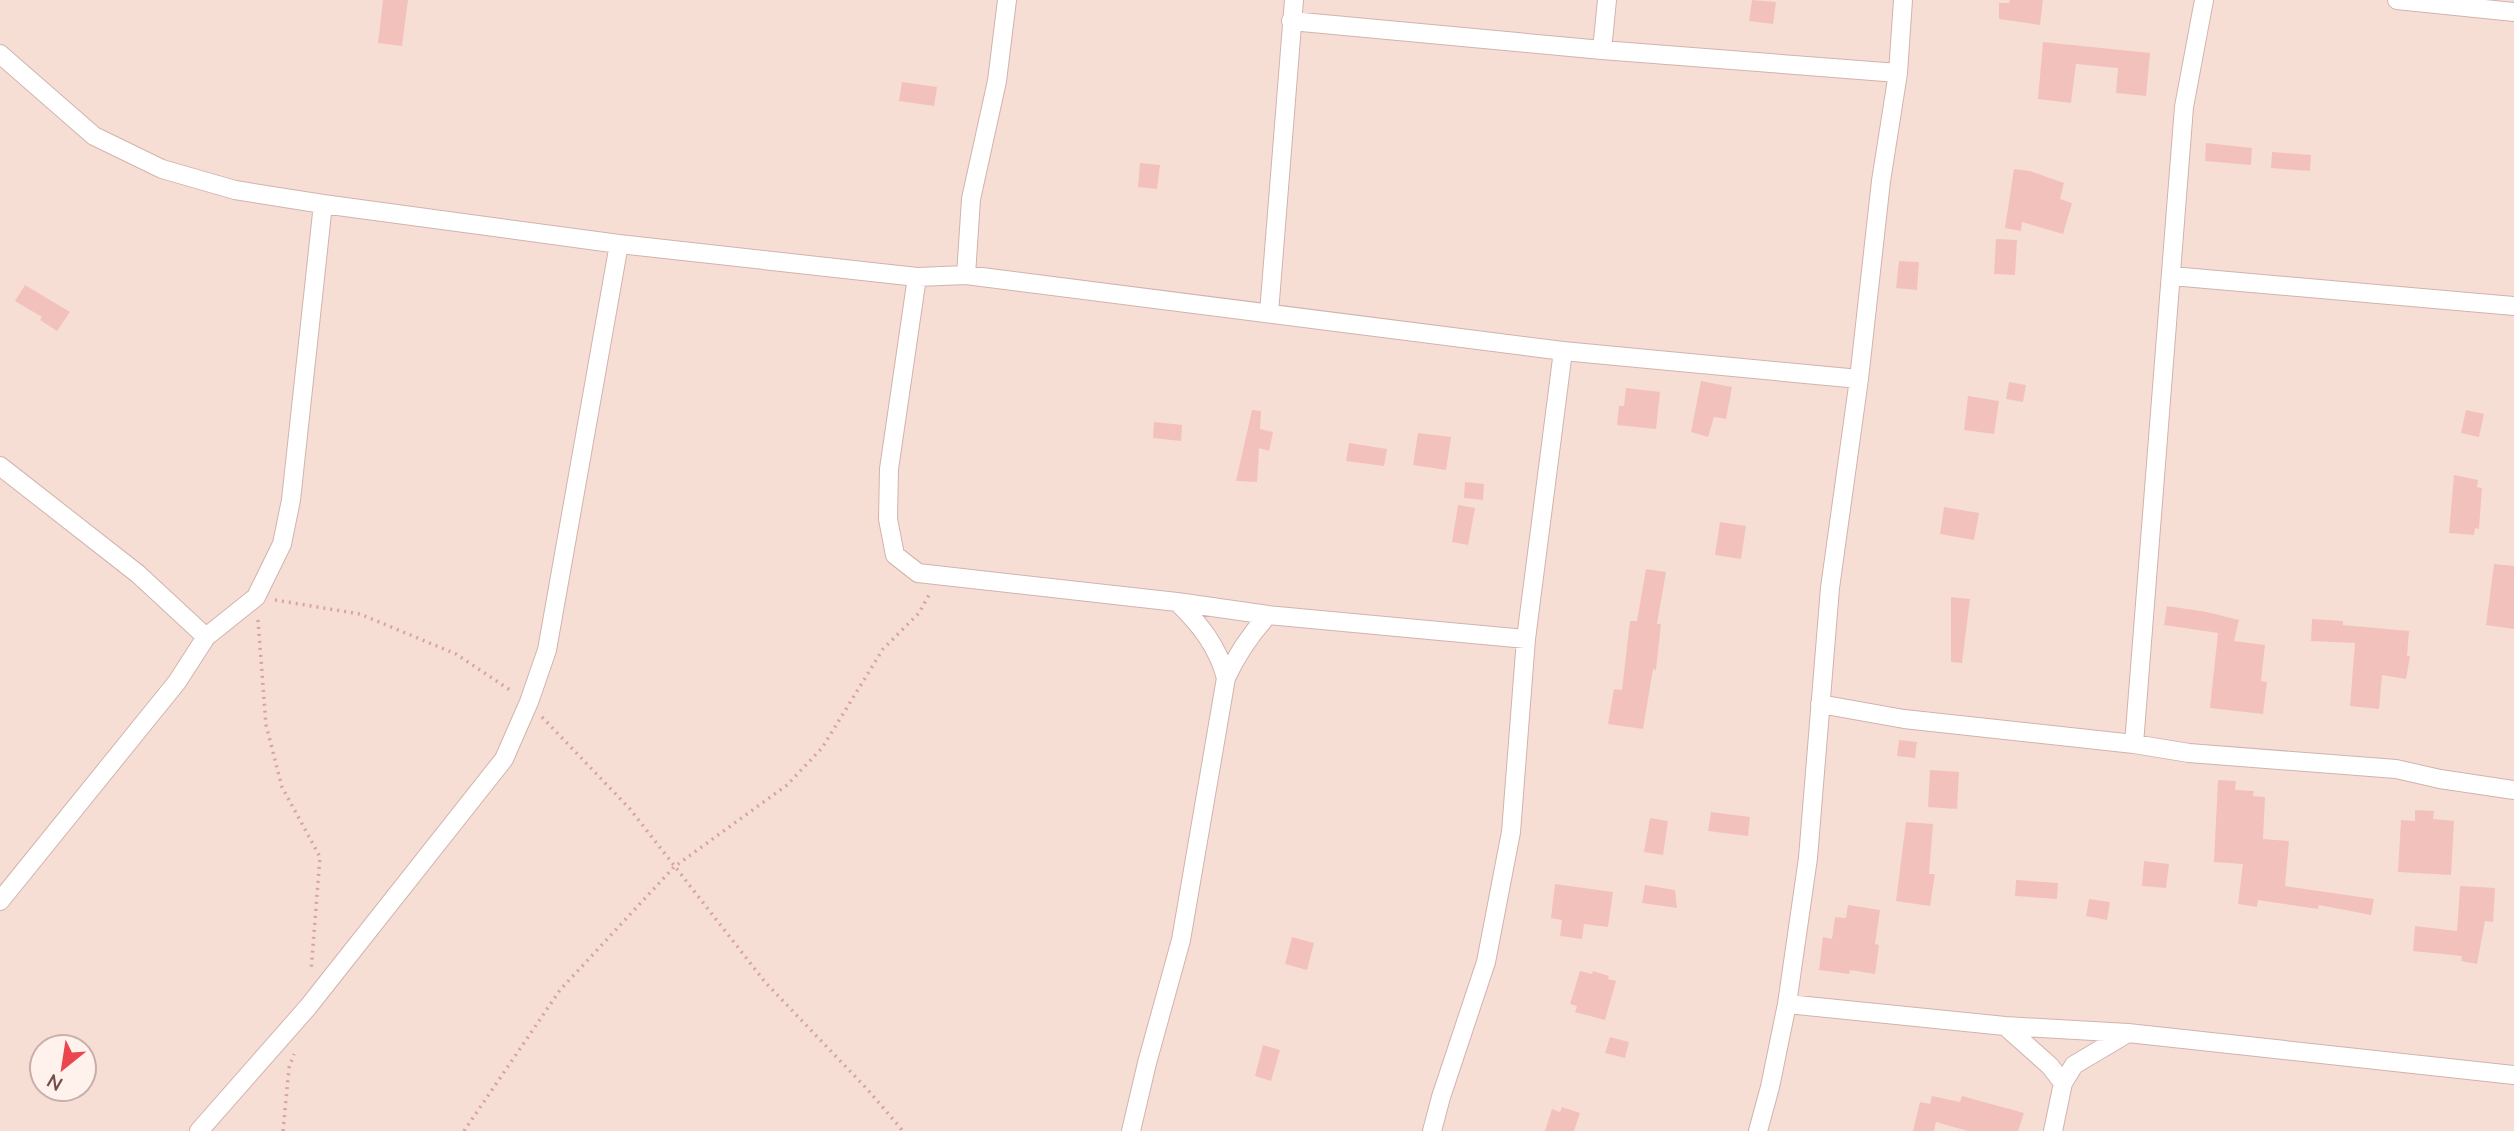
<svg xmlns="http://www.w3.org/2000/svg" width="2514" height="1131" viewBox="0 0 2514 1131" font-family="'Nunito Sans',sans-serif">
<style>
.residential{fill:#f7ded5;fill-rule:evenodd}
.building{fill:#f3c1bb}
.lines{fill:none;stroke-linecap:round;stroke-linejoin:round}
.street-casing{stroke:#d1b3ad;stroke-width:20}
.path{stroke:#d8a49e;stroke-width:3.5;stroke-dasharray:2 5;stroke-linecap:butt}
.street{stroke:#fff;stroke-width:18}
</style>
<rect width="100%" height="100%" fill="#fdece4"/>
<path class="residential" d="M0,0H2514V1131H0ZM42,1047H84V1089H42Z"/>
<path class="building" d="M383,0H408L402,46L378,43Z
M1752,0L1776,2L1773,24L1749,21Z
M2010,0H2043L2040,25L1999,19V3H2009Z
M2043,42L2150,53L2146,96L2116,93L2118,68L2076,64L2071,103L2038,99Z
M902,82L937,87L934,106L899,101Z
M2206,143L2252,148L2251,165L2205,161Z
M2272,152L2311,155L2310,171L2271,168Z
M1140,163L1160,165L1157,189L1138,187Z
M2014,169L2030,171L2064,183L2060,199L2072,203L2063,234L2022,222L2021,231L2005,228Z
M1996,239L2017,240L2015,275L1994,274Z
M1899,261L1919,262L1917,290L1896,288Z
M25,285L70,312L57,331L40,320L42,317L15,301Z
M1701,381L1732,387L1726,419L1714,417L1708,437L1691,432Z
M2009,382L2026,385L2023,402L2006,399Z
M1626,388L1660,392L1656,429L1617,425L1619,406H1624Z
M1968,396L1999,401L1994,434L1964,430Z
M1252,410L1261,411L1260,429L1273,432L1269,451L1259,448L1257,482L1236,481Z
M2466,410L2484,414L2479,437L2461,433Z
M1154,422L1182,425L1181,441L1153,438Z
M1418,433L1451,437L1446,470L1413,465Z
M1349,443L1387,449L1384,466L1346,461Z
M2454,475L2478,480L2477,487L2482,488L2479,529L2475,528L2474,535L2449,533Z
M1465,482L1484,484L1483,500L1464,498Z
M1458,505L1475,508L1468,545L1452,542Z
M1944,507L1979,513L1974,540L1940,534Z
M1720,522L1746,526L1741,559L1715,555Z
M2494,564L2514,566V629L2486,625Z
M1646,569L1666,572L1657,624H1661L1656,670L1653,669L1643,729L1608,724L1614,689L1622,690L1630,621H1637Z
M1951,597L1970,599L1962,663L1951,662Z
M2167,606L2207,612L2239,620L2234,641L2265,645L2261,681L2267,682L2263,714L2210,708L2218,633L2164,625Z
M2312,619L2343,621V625L2409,631L2407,656H2410L2406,679L2382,675L2379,709L2350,706L2355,643L2311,641Z
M1899,740L1917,742L1915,758L1897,756Z
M1930,770L1959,772L1957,809L1928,807Z
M2218,780L2236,781L2235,790L2254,791L2253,796L2265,797L2263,839L2289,841L2285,886L2374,899L2371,915L2319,905L2318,909L2258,900L2257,907L2238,904L2243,864L2214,862Z
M2415,810L2434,811L2433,819L2454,821L2451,875L2398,872L2401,820L2415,821Z
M1711,812L1750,817L1748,836L1708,831Z
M1650,818L1668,821L1663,855L1644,852Z
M1906,822L1933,824L1929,874H1935L1930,906L1896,901Z
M2144,861L2169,864L2166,888L2142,886Z
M2016,880L2058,883L2057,899L2015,896Z
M1555,884L1613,892L1608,927L1584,924L1582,939L1560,936L1562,920L1551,918Z
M1645,885L1675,890L1677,908L1642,903Z
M2460,886L2495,888L2493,922L2485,921L2477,964L2461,961L2462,956L2413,951L2415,926L2457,931Z
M2089,899L2110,902L2107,920L2086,916Z
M1848,905L1880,910L1875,944L1879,945L1875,974L1850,970L1849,974L1819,970L1823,937L1832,939L1835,917L1846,918Z
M1292,937L1314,943L1307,970L1285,964Z
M1580,971L1592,974L1593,971L1609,976L1608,979L1616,981L1605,1020L1575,1012L1577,1006L1570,1004Z
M1610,1037L1629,1042L1625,1058L1605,1053Z
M1263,1045L1280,1050L1271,1081L1255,1076Z
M1932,1096L1960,1102L1962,1096L2024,1113L2018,1131H1968L1936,1122L1934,1131H1913L1920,1102L1930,1104Z
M1562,1107L1580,1113L1574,1131H1545L1552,1109L1560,1112Z"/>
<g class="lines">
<g class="street-casing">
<path id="street" d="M2397,0L2514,12
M1291,21L1602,50L1898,73
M1602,50L1607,0
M0,54L94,136L162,169L235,190L323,204L619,244L917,277L966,275L1563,351L1859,379
M966,275L971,199L997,81L1007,0
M2172,276L2514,306
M917,277L889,469L888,519L895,555L918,573L1177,602L1268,615L1526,639
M1269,313L1294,0
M0,466L138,574L206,637
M1177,602C1200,624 1218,647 1226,678
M1820,704L1904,719L2134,744L2189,753L2396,769L2440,779L2514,790
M2134,744L2184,107L2204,0
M0,901L177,682L206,637L256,597L282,544L291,500L323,204
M1787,1004L2005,1026L2128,1033L2514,1075
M2005,1026L2050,1066L2063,1083
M199,1131L308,1007L504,759L529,702L547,650L619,244
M1131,1131L1147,1063L1181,940L1226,678C1237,654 1250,635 1268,615
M1432,1131L1441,1097L1486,962L1511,832L1526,639L1563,351
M1758,1131L1770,1087L1787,1004L1808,858L1830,588L1859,379L1881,181L1898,73L1903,0
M2053,1131L2063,1083L2074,1065L2128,1033"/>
</g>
<path class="path" d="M275,600L360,614L456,654L513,692
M258,620L266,725L282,787L320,857L311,971
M542,717L630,809L765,982L868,1090L903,1131
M283,1131L289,1068L294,1054
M464,1131L560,990L674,867L787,785L822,748L883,649L919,613L930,593"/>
<use href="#street" class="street"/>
</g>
<g transform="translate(63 1068) rotate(210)"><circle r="33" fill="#fff1eb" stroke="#c8afaa" stroke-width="2"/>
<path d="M0-5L12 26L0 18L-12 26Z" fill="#eb4550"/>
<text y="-10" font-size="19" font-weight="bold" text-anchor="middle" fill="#764c49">N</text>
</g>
</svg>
